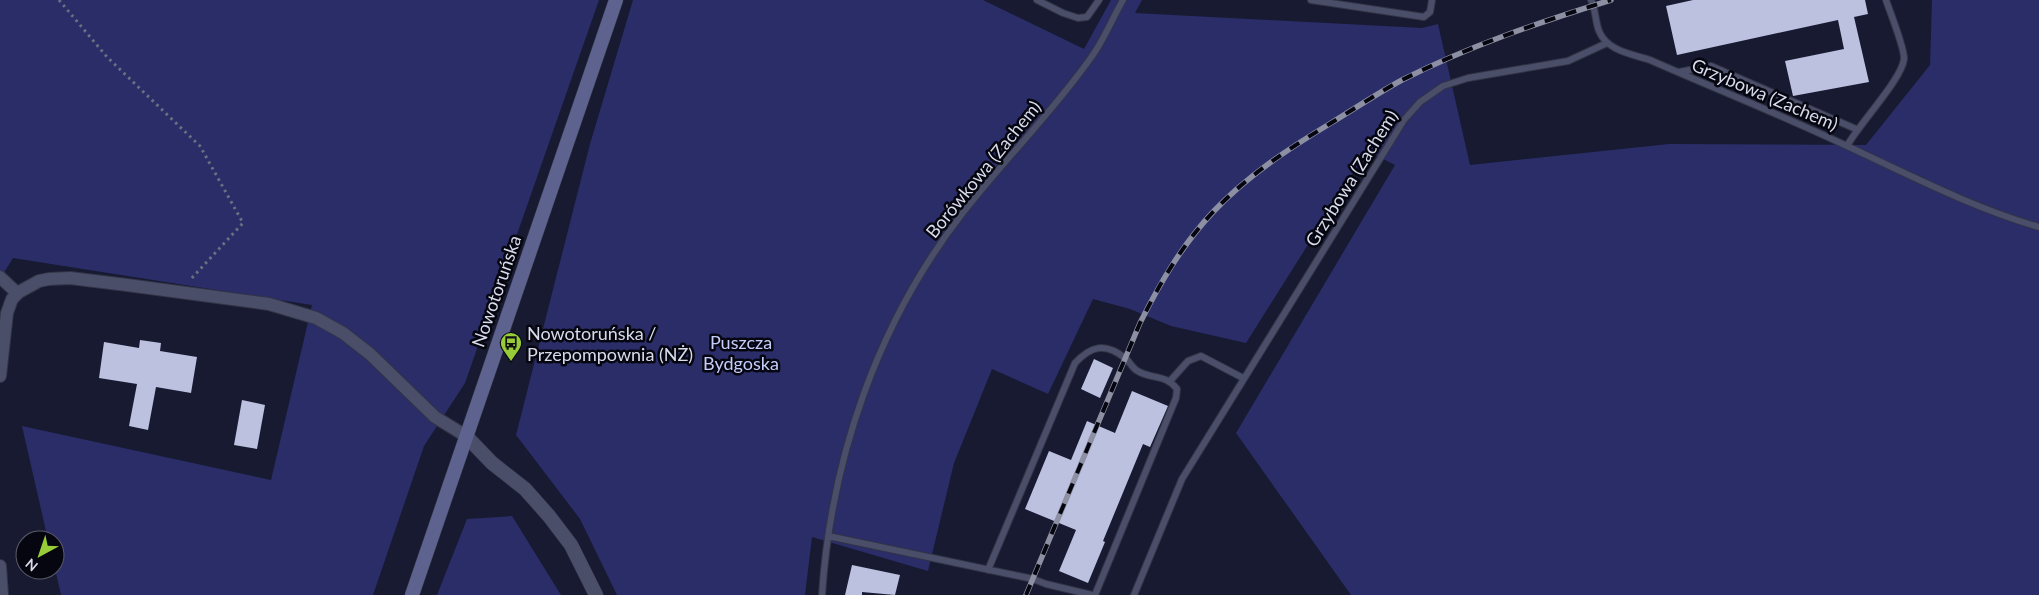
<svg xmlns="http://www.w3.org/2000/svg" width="2039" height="595" viewBox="0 0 2039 595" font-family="Lato,sans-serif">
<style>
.green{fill:#2a2d68}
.building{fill:#bcc1e0}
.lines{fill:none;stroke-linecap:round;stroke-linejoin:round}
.service-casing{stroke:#333446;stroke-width:8}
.minor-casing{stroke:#333446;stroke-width:14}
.tertiary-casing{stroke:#333446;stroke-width:15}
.secondary-casing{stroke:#333446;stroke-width:15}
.path{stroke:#6c6e82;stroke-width:3;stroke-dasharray:2.5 4;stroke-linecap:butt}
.service{stroke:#4a4e69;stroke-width:6}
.minor{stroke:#4a4e69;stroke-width:12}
.tertiary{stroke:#4a4e69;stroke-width:14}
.secondary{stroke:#5d638e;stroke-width:14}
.rail-casing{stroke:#8d90a2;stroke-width:5.5}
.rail{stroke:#060610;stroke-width:4;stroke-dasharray:11;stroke-linecap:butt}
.labels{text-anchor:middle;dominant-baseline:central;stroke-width:5;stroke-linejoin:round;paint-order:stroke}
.street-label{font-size:18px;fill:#d8dbeb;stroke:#060610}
.poi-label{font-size:18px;fill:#d8dbeb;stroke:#060610;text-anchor:start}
.park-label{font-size:18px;fill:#c5cdfa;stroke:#060610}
</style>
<rect width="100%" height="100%" fill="#181a31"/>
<path class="green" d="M0,0H599L465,383L424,446L373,595H61L55,569V540H48L22,426L271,480L312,305L13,258L0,279Z
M633,0H983L1084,49L1111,0H1142L1135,13L1422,28L1438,24L1470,165L1669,144L1866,145L1930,65L1932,0H2039V595H1351L1236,433L1395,165L1367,151L1246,343L1171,326L1130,309L1093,299L1048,394L992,369L954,463L928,571L812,537L805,595H617L580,519L516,435L590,144Z
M512,516L561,595H437L467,519Z"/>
<path class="building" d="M1693,0H1865L1868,14L1854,17L1869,82L1793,96L1785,61L1844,49L1838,20L1677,55L1666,6Z
M140,340L161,343L160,351L197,357L191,393L156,387L148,430L129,426L137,384L99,378L104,342L139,348Z
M1094,359L1113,368L1100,398L1081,389Z
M1132,391L1168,406L1150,447L1143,444L1103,541L1105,542L1088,583L1059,571L1076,530L1025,509L1049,451L1071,460L1087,421L1115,433Z
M242,400L265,405L257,449L234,445Z
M852,565L900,575L895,595L862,592V595H845Z"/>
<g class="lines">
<g class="service-casing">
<path id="service" d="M1037,0L1063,13L1078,18L1087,17L1099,0
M1311,0L1424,17L1430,12L1432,0
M1591,0C1596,10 1595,21 1599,31C1607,51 1632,54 1650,60C1716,89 1784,116 1849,147C1912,176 1973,208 2039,227
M1679,72L1711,66L1856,129
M1847,146C1859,124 1902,79 1904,59C1905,49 1890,12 1886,0
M1170,381L1188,361L1201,356L1243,378
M828,536L1033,579L1046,584L1092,595
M988,570L1075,363C1091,346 1105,342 1125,358C1129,361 1132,367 1136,370C1150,380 1165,373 1177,389L1176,398L1095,595
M822,595C831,458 878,322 962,214C1003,161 1051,114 1090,59C1103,42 1112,19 1123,0
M1134,595L1182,479L1404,120L1420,102L1443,86L1468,78L1568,61L1607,43"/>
</g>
<g class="minor-casing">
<path id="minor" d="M0,277L17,293
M0,376L7,313L12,299L19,292L39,281L49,279L70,278L127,285L269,304L316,318L343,333L370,354L435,417L466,436
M0,566L2,595"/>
</g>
<g class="tertiary-casing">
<path id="tertiary" d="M466,436L492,463L525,489L549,516L571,545L596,595"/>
</g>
<g class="secondary-casing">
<path id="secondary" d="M412,595L616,0"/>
</g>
<path class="path" d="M59,0L107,57L200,146L243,223L190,280"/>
<use href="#service" class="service"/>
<use href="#minor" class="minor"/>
<use href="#tertiary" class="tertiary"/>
<use href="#secondary" class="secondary"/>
<g class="rail-casing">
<path id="rail" d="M1026,595L1140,323C1160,283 1182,245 1213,212C1247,176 1288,149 1331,123C1354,109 1378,93 1402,80C1469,46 1540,22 1611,0"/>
</g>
<use href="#rail" class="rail"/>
</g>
<defs>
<g id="bus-pin" transform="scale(1.125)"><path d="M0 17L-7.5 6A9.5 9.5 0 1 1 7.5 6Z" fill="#97cc38" stroke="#060610"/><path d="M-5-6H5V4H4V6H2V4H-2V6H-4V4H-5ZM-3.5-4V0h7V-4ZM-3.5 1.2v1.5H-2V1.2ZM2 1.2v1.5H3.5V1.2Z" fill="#111"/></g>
</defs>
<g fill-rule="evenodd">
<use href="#bus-pin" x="511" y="343"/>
</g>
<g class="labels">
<g class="street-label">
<text transform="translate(1765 94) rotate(23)">Grzybowa (Zachem)</text>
<text transform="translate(983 169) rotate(-51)">Borówkowa (Zachem)</text>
<text transform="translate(1351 178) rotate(-58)">Grzybowa (Zachem)</text>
<text transform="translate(496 291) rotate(-71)">Nowotoruńska</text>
</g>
<g class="poi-label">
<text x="527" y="333">Nowotoruńska /<tspan x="527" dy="21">Przepompownia (NŻ)</tspan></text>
</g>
<g class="park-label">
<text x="741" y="342">Puszcza<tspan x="741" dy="21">Bydgoska</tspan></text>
</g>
</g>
<g transform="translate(40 555) rotate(220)"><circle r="24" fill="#060610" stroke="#5a5b68"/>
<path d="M0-4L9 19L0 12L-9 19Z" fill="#97cc38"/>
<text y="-8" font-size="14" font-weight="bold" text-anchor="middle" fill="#d8dbeb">N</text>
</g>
</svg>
